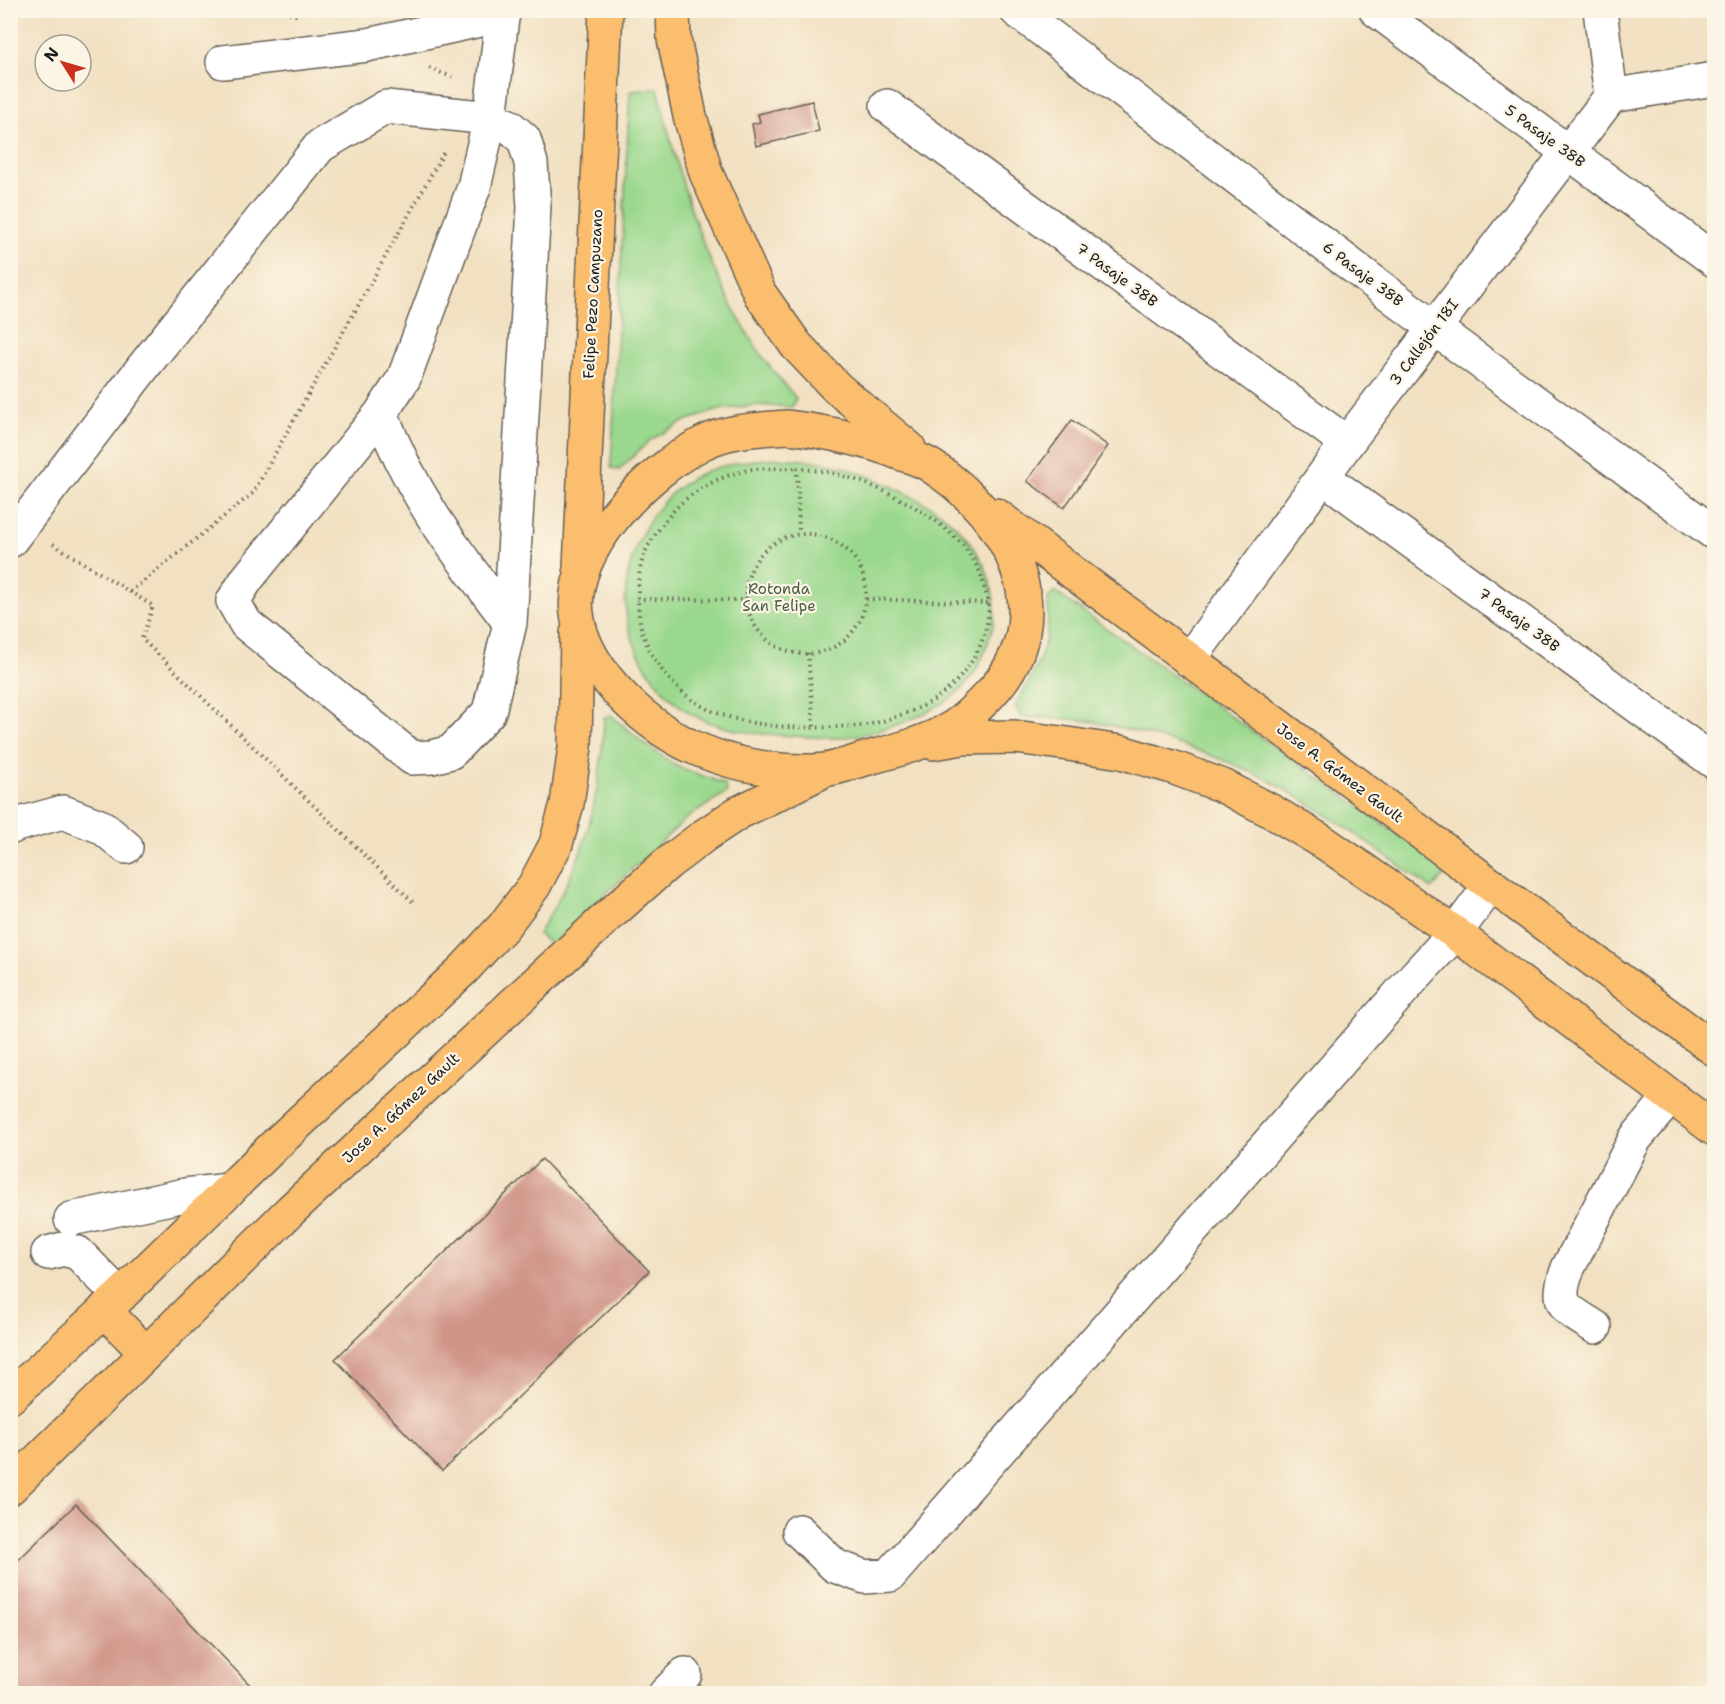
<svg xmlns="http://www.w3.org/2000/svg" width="1725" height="1704" viewBox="0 0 1725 1704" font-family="'Shantell Sans',sans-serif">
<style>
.green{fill:#9ad88d;stroke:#5b7a54;stroke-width:1.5}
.building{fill:#d09589}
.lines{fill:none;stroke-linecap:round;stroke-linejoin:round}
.minor-casing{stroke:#676156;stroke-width:36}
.major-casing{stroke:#676156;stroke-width:36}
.path{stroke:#676156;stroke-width:4;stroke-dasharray:1.5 4.5;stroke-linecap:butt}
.minor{stroke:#fff;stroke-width:33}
.major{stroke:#fbbd6e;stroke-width:33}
.labels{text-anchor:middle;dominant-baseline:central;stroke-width:4.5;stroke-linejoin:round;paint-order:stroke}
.street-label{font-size:15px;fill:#1c1c1c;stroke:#fcf5e5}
.park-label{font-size:15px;fill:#485e44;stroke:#fcf5e5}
</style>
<rect width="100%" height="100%" fill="#fcf5e5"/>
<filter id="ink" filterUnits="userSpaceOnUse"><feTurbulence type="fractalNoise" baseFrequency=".0167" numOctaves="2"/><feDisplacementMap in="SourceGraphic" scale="12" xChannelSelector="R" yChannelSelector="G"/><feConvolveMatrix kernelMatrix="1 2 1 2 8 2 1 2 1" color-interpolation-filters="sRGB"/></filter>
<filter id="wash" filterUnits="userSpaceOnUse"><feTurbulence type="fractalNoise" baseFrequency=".008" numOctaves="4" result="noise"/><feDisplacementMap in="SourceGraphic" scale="24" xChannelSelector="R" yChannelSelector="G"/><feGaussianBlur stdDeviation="1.35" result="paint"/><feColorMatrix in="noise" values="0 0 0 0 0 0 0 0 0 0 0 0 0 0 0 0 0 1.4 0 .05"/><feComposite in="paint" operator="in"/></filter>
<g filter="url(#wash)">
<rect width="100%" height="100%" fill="#f1e0c1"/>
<path class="green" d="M658,89C680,185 709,282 767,363C776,375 786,387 796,398L792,407L755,405L719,410L685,421L650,440L619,470L611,468L630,91Z
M778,458C798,460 821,460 840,466C855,470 870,477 884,483C922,500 954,515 977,553C989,572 997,599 994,622C993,628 990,635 988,642C984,655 976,672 967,683C940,714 875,736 835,738C822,738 808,737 794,736C763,735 732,732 703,720C657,700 620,638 626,589C631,540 660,490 707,471C730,462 754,460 778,458Z
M1055,592L1449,870L1432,889C1379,851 1327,811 1268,780C1218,755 1150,733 1094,722C1071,718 1045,718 1021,717L1015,706C1038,667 1051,645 1048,598Z
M611,715L641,741L676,766L725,784L727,792L687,818L551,945L538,934C548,917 558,901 566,885C593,833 602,775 604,718Z"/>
<g id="blocks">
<path class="building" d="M812,101L819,131L756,146L752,124L760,122L758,114Z
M1072,420L1108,446L1064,508L1027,481Z
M542,1159L649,1271L442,1471L335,1359Z
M76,1504L251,1686L243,1694H10V1568Z"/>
</g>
</g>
<g filter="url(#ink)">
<use href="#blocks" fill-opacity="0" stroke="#676156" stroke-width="1.5"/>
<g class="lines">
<g class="minor-casing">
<path id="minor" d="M1016,10L1434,328L1714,533
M1376,10L1714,260
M223,62L367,45L503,15
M1611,96L1714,79
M887,106L1347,443
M381,413C411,495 458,554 510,623
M1323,477L1714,762
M10,541L144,366L320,146L386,107L490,118L509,126L524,139L531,163L534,207L510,623L489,712L451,752L432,757L412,758L246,624L233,601L247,579L381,413L404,378L474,187L490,118L503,10
M1189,660L1347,443L1611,96L1600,10
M10,828L16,825L63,812L102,827L126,847
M71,1219L185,1195L229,1190
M48,1253L63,1249L78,1253L120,1296
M1595,1327C1565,1308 1554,1306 1568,1268L1635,1139L1671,1096
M799,1531L835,1566L865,1577L890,1575L1416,975L1455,933L1491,885
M665,1694L685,1674"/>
</g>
<g class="major-casing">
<path id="major" d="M673,10L674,39L690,116L706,173L760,294L796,345L837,388L909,448
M788,427C827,432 865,439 902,454C911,457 922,460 931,466C1009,516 1064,615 990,694C977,707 964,722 948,730C924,743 898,750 872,757C856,761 840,768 824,770C786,774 738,766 702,751C650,731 584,672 577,614C568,549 649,470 703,443C728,430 760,429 788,427Z
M996,515L1491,885L1714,1049
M580,567L606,10
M933,743L963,738L1015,737L1061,743L1121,752L1172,767L1223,786L1271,811L1325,843L1455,933L1714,1129
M104,1310L146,1353
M10,1397L120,1296L276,1144L463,970L503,927L534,886L556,844L567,804L575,747L577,633
M10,1488L291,1210L606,918L668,863L705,835L738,813L819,773"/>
</g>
<path class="path" d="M284,10L300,17
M429,68L452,77
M797,468C811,470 826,471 840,475C890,489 969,528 983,582C984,589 987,595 988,601C992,637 967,677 938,697C922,709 886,721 866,725C857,727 846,726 837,727C795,729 751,727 712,711C676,696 642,653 639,614C637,590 637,564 650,543C674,503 701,481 748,470C763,467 781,469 797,468Z
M797,468L799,534
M746 594a60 60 0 1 1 120 0a60 60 0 1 1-120 0Z
M53,544L153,606L142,639L415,904
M130,592L253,493L444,152
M637,599L745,600
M866,599L988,603
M808,653L814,728"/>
<use href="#minor" class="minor"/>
<use href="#major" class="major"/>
</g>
</g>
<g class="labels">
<g class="street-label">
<text transform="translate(1545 136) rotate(36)">5 Pasaje 38B</text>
<text transform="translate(1363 274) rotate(37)">6 Pasaje 38B</text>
<text transform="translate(1117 275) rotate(36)">7 Pasaje 38B</text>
<text transform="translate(593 294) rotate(-87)">Felipe Pezo Campuzano</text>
<text transform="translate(1424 342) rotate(-53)">3 Callejón 18I</text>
<text transform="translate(1519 620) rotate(36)">7 Pasaje 38B</text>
<text transform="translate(1340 773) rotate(37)">Jose A. Gómez Gault</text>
<text transform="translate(401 1108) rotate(-43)">Jose A. Gómez Gault</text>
</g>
<g class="park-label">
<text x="779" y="589">Rotonda<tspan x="779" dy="17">San Felipe</tspan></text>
</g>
</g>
<rect width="1725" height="1704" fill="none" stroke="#fcf5e5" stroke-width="36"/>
<g transform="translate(63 63) rotate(307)"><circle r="28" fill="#fcf5e5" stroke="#a29e95" stroke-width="1.5"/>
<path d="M0-4.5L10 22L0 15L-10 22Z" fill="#c8321e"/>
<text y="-9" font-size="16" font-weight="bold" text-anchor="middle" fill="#1c1c1c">N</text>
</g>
</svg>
